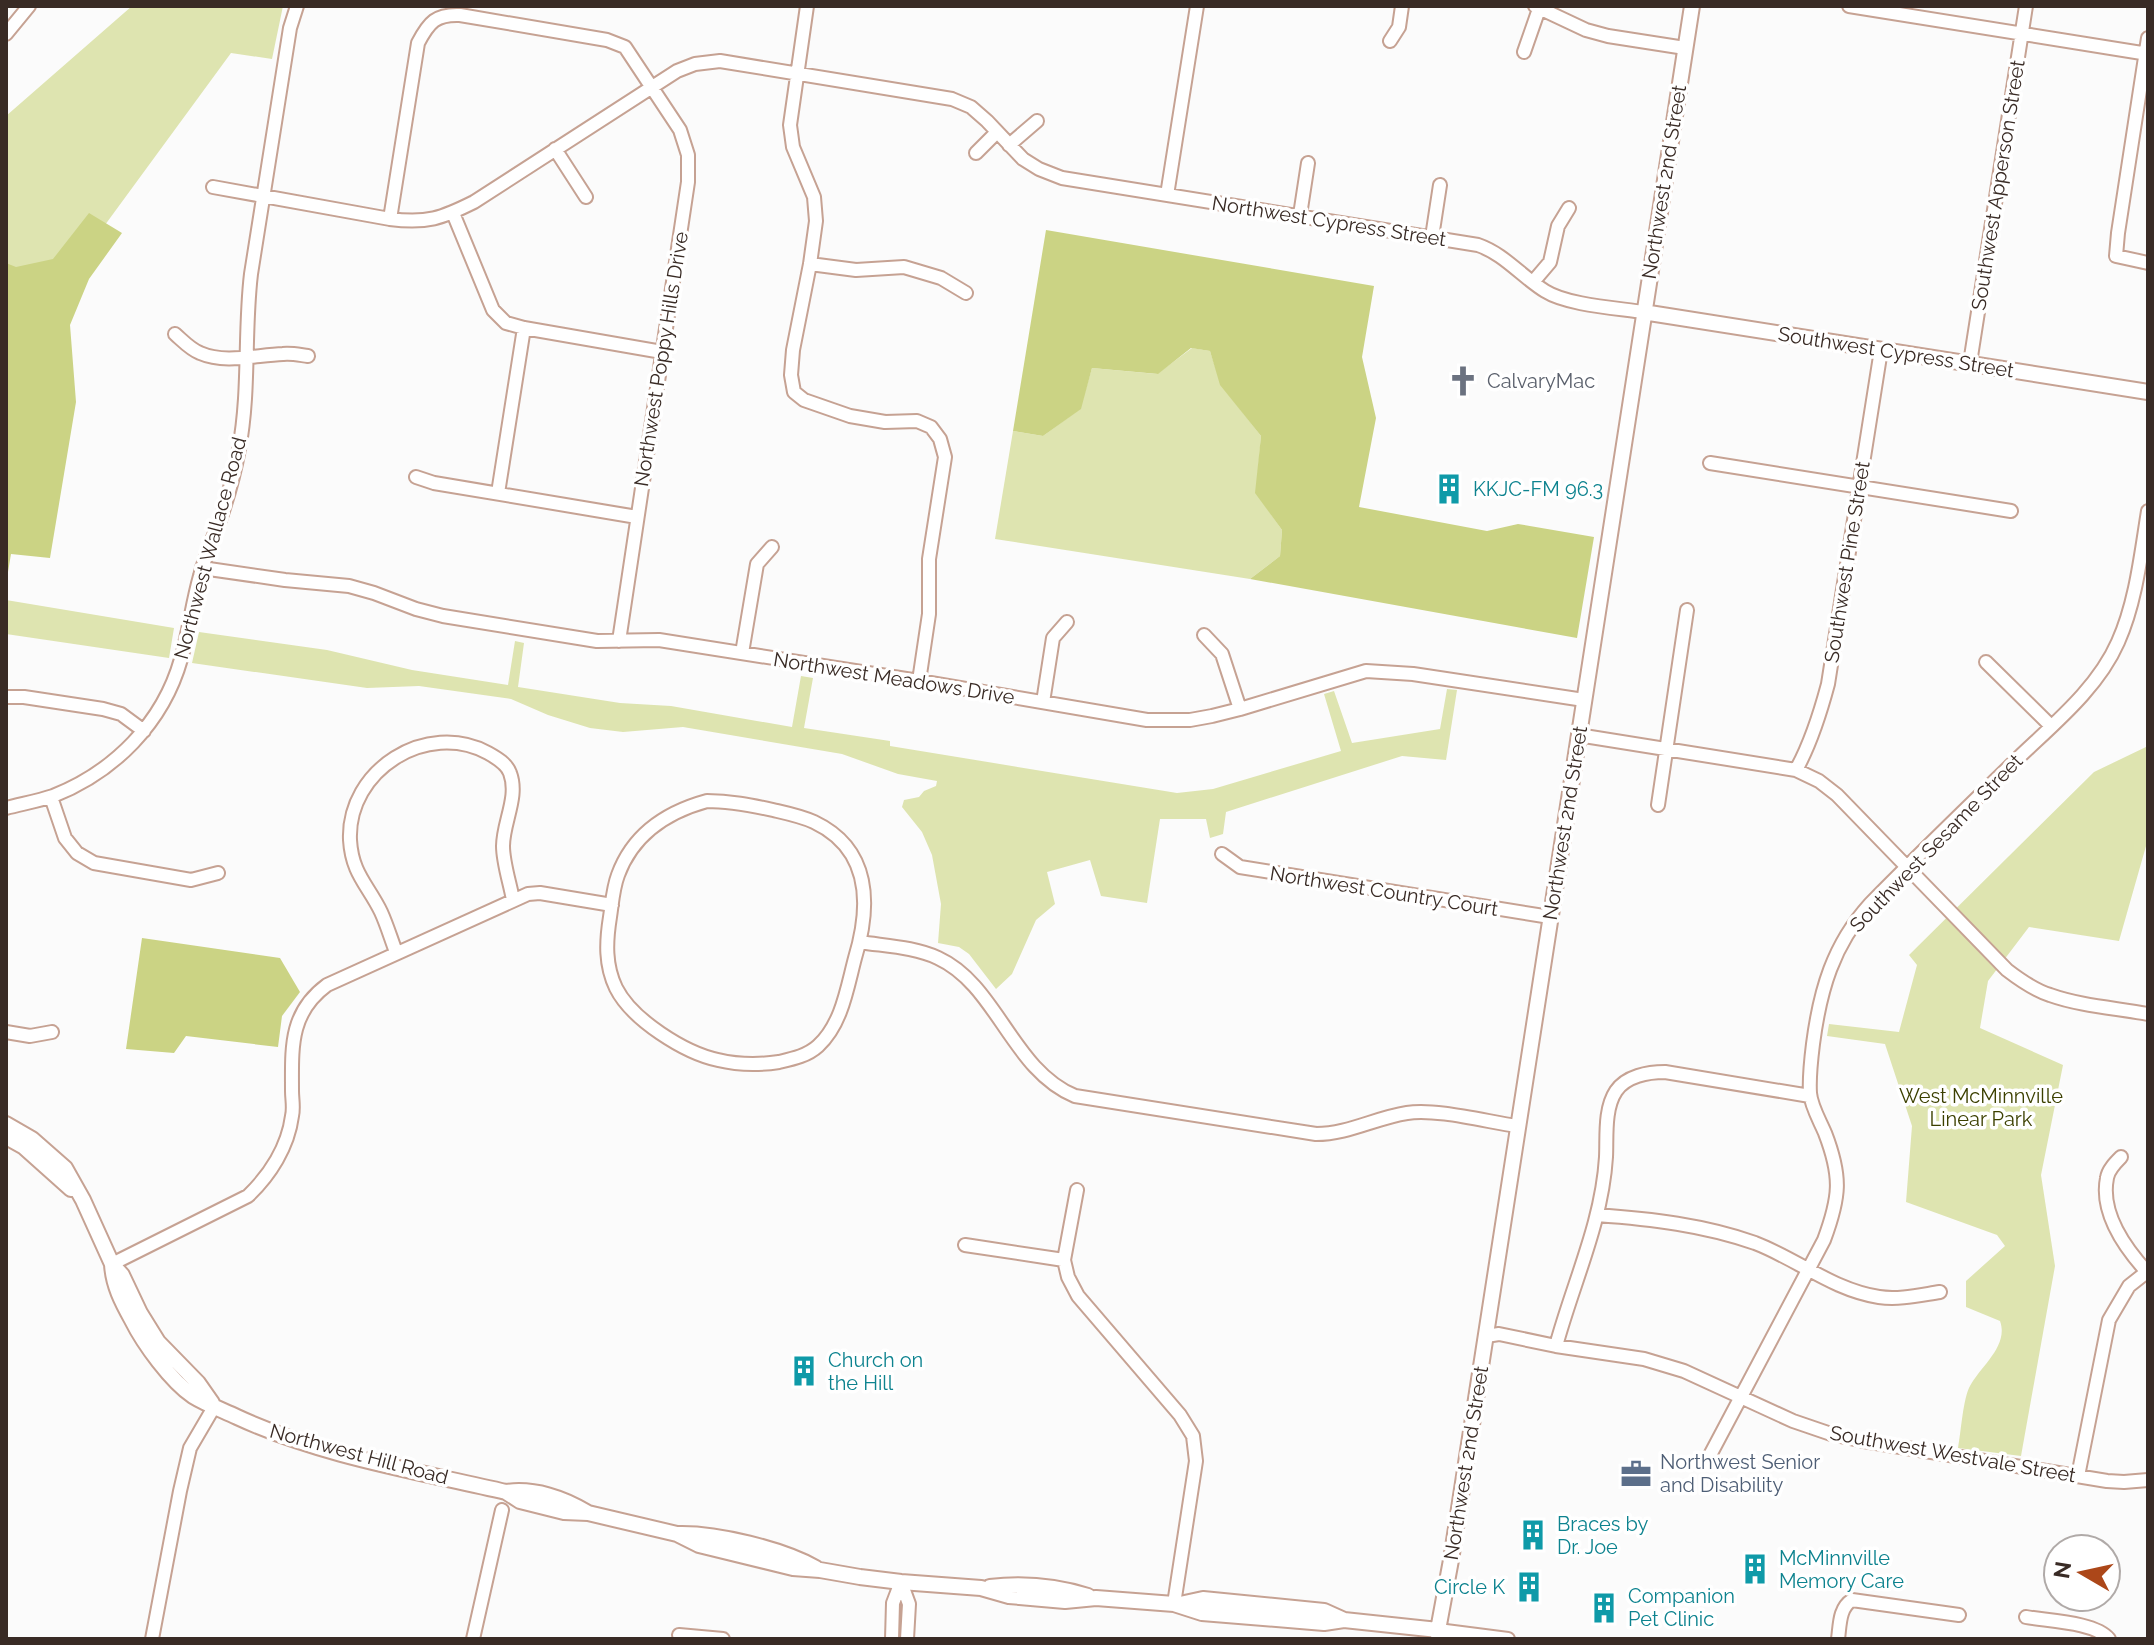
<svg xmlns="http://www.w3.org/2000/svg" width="2154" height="1645" viewBox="0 0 2154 1645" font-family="Raleway,sans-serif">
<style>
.green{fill:#dee4b0}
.forest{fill:#cbd384}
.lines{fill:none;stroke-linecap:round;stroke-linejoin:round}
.minor-casing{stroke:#c6a293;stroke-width:16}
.major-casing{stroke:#c6a293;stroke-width:18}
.minor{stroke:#fff;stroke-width:12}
.major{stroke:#fff;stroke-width:14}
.labels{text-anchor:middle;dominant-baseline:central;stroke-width:7;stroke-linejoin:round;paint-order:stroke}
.street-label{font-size:20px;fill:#392b25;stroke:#fff}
.worship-label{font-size:20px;fill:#5b616d;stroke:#fff;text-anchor:start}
.culture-label{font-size:20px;fill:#0d838f;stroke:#fff;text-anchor:start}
.park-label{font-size:20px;fill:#3c4000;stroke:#fff}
.service-label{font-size:20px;fill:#4e5e75;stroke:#fff;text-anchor:start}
</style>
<rect width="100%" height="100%" fill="#fbfbfb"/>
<path class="green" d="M132,6H283L272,59L231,53L72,270L6,281V116Z
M1192,348L1210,351L1221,385L1261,436L1256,493L1282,530L1280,556L1250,579L995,539L1013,431L1043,436L1080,409L1092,368L1157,374Z
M6,600L174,628L169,658L6,634Z
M199,632L327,650L412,670L508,685L515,641L524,643L518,687L620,703L671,706L792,727L801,676L813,678L804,728L890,741V746L1177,793L1213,789L1341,751L1324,694L1334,691L1352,743L1440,729L1447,689L1457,690L1446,760L1402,756L1226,812L1223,834L1210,838L1206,819H1160L1147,903L1101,896L1090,860L1047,872L1055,904L1036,920L1012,974L996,989L969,954L959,947L938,943L941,904L932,855L922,832L902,807L904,800L919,797L924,791L936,786L937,781L898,774L842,754L683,727L623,732L590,728L548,715L511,699L419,686L367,688L192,663Z
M2148,746V839L2119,941L2029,927L1988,981L1980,1028L2063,1065L2041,1175L2055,1266L2021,1456L1958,1448C1961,1433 1963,1398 1970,1386C1981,1366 2009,1346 2000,1321L1966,1307V1281L2005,1246L1997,1235L1906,1202L1912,1126L1885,1044L1827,1036L1829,1024L1899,1032L1917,965L1909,955L2094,772Z"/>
<path class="forest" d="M89,213L122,233L89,279L70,325L76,402L50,558L11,554L6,584V263L16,267L53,259Z
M1046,230L1374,286L1362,357L1376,418L1359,507L1487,531L1518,524L1594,537L1577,638L1250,579L1280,556L1282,530L1255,493L1261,436L1220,385L1210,351L1191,348L1158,374L1092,368L1081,409L1043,436L1013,431Z
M142,938L280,958L300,992L282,1016L278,1047L186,1036L174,1053L126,1049Z"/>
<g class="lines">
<g class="minor-casing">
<path id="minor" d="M807,6L790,125L793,147L814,197L816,221L810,264L793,350L791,375L794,392L804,400L850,416L885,422L917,421L931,427L940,439L945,457L929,559V614L919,681
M1535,6L1586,30L1608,36L1685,48
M1849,6L2148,54
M6,34L29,6
M2148,38L2118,233L2116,256L2148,263
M1390,41L1399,27L1402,6
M1524,52L1540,6
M1009,145L1037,121
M555,149L586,197
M976,153L997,132
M213,187L390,219C427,224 442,218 474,202L677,71L695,64L720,61L952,99L971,107L987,121L1023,159L1039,169L1062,178L1478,245C1504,254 1521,276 1545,291C1567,305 1616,308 1643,312
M1167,195L1197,6
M453,213L493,310L506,323L524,328L662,352
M1300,215L1308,163
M390,219L418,43C429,22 436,14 460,15L607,40L625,47L680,130L688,155V182L619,641
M1432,237L1440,185
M810,264L856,270L904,267L941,278L966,293
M1533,282L1550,262L1558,226L1569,208
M175,334C183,341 190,349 200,353C225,364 256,355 283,354C291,353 300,355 308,356
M1970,363L2026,6
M1710,463L2011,511
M416,477L434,483L637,517
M498,493L524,328
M202,568L285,580L349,586L374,593L416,609L443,616L597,641L659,640L919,681L1147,720H1190L1212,716L1240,709L1366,671L1413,674L1584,700
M1204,635L1222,654L1240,709
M742,653L757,564L772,547
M1986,662L2051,726
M6,697H24L103,709L121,714L144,731
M1043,702L1053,638L1067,622
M1578,735L1796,770L1819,781L1837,795L2007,970C2020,980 2034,990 2050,995C2081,1006 2116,1008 2148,1014
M1796,770C1811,743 1820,714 1828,684L1881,350
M51,797L65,838L77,853L94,863L191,880L218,873
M707,801C730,801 750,805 773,810C786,813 801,816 814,822C871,849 871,905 855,958C847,988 842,1024 818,1046C807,1056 792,1059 779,1062C759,1065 739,1065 718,1060C685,1053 632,1020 616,988C605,965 606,942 610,917C612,904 613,888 618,875C633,834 667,812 707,801Z
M1658,805L1687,610
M6,808C21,804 38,801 53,796C114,772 163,723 181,659C189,632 192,604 200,576C205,555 215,535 222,514C229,493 235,471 239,449C250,391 244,332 251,274L290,28L297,6
M1222,854L1240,867L1550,917
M860,942C885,946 915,947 938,958C997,985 1012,1070 1075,1096L1316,1134C1348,1134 1375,1118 1407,1113C1435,1108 1488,1122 1517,1126
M396,952C391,939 387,925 381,912C368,885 352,874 350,840C347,770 427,720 488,753C497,758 507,764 510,773C519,797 503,822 503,846C503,863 510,883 513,900
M6,1032L30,1036L52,1032
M2121,1157C2115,1163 2108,1170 2107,1178C2100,1213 2125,1248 2147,1272
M1077,1190L1064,1260L1068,1277L1078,1296L1180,1415L1193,1436L1196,1461L1174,1604
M1597,1215C1651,1219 1704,1225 1755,1243C1797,1259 1833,1290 1879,1297C1899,1300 1920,1295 1940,1292
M965,1245L1064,1260
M112,1264L248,1196C270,1175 288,1147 292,1116C294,1108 292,1099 292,1091C292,1048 289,1013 327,985L528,894L540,893L612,905
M1486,1336L1499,1334L1556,1346L1644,1359L1684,1371L1793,1421L1831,1434L1864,1441L2107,1481L2124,1482L2148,1480
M1556,1346C1573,1283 1602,1223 1606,1157C1607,1137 1604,1109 1616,1091C1626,1076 1648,1072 1665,1072L1810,1096
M1708,1459L1824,1240C1840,1197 1842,1177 1825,1133C1820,1121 1811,1106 1810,1093C1809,1077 1811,1060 1813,1044C1820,990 1833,945 1870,904C1917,856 1966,809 2014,762C2051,726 2097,690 2118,642C2136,602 2141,554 2148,511
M2078,1476L2109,1320L2129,1286L2148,1271
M901,1582L909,1604L907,1639
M2026,1617C2048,1621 2095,1622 2109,1639
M679,1635L723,1639
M152,1639L180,1491L190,1448L214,1407
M473,1639L502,1510
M892,1639L893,1603L901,1582
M1437,1639L1438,1630L1508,1639
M1838,1639C1840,1625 1839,1608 1852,1600L1959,1615"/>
</g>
<g class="major-casing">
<path id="major" d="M1643,312L2148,392
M6,1124L32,1139L65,1168L83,1200L112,1264L122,1275L140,1313L158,1342L198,1383L212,1403
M6,1137L24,1147L71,1189
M112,1264C113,1285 122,1302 132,1320C144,1344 171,1381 193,1396C206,1404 222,1410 237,1417C321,1456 416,1471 506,1492L520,1501L564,1512L588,1513L677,1534L699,1545L793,1568L820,1570L860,1577L901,1582L981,1588L1009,1596L1065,1601L1096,1598L1174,1604L1202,1613L1324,1623L1344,1620L1438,1630L1451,1560L1692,6
M506,1492C534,1488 564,1498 588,1513
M678,1534C717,1533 782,1549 816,1568
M990,1587C1023,1583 1056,1586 1088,1596
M1180,1604L1203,1599L1324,1611L1344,1620"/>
</g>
<use href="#minor" class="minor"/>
<use href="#major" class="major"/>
</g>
<defs>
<g id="church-bare" transform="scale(2.4)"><path d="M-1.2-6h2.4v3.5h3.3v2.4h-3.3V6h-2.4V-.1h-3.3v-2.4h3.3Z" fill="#6b7280" stroke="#fff" stroke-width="2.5" paint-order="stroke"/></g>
<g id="building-bare" transform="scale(2.4)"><path d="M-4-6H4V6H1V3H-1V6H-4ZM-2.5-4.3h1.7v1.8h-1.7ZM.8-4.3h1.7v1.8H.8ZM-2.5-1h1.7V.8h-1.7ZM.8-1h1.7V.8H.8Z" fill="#0f9aa8" stroke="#fff" stroke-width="2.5" paint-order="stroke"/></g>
<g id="office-bare" transform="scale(2.4)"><path d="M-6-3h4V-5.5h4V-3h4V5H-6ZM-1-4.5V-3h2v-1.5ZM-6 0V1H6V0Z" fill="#5c6f8a" stroke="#fff" stroke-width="2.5" paint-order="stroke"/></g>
</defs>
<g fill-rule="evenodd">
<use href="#church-bare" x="1463" y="381"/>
<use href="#building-bare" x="1449" y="489"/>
<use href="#building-bare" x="804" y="1371"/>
<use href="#office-bare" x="1636" y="1474"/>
<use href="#building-bare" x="1533" y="1535"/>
<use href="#building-bare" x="1755" y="1569"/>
<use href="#building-bare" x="1529" y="1587"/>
<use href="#building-bare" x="1604" y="1608"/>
</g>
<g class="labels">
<g class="street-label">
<text transform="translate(1664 182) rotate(-81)">Northwest 2nd Street</text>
<text transform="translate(1998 185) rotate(-81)">Southwest Apperson Street</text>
<text transform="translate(1329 221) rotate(9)">Northwest Cypress Street</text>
<text transform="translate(1896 352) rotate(9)">Southwest Cypress Street</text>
<text transform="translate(661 359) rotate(-81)">Northwest Poppy Hills Drive</text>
<text transform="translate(210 548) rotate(-75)">Northwest Wallace Road</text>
<text transform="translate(1847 562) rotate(-81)">Southwest Pine Street</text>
<text transform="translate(894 678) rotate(9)">Northwest Meadows Drive</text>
<text transform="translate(1565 823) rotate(-81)">Northwest 2nd Street</text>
<text transform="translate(1936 843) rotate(-46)">Southwest Sesame Street</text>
<text transform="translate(1384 891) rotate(9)">Northwest Country Court</text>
<text transform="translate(359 1454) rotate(15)">Northwest Hill Road</text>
<text transform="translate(1953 1454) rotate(10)">Southwest Westvale Street</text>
<text transform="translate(1466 1463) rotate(-81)">Northwest 2nd Street</text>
</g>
<g class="worship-label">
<text x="1487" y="381">CalvaryMac</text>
</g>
<g class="culture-label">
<text x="1473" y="489">KKJC-FM 96.3</text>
<text x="828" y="1360">Church on<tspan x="828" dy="23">the Hill</tspan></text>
<text x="1557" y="1524">Braces by<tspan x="1557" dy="23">Dr. Joe</tspan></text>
<text x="1779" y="1558">McMinnville<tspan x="1779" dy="23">Memory Care</tspan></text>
<text x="1505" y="1587" text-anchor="end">Circle K</text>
<text x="1628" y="1596">Companion<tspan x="1628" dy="23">Pet Clinic</tspan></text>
</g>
<g class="park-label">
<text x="1981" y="1096">West McMinnville<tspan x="1981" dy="23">Linear Park</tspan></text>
</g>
<g class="service-label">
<text x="1660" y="1462">Northwest Senior<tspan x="1660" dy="23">and Disability</tspan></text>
</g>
</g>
<rect width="2154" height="1645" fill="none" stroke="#392b25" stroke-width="16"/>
<g transform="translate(2082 1573) rotate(279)"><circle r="38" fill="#ffffff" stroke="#b0aaa8" stroke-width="2"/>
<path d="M0-6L14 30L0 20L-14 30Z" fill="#ac4719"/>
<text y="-12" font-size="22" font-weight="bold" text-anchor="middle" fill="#392b25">N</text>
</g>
</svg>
